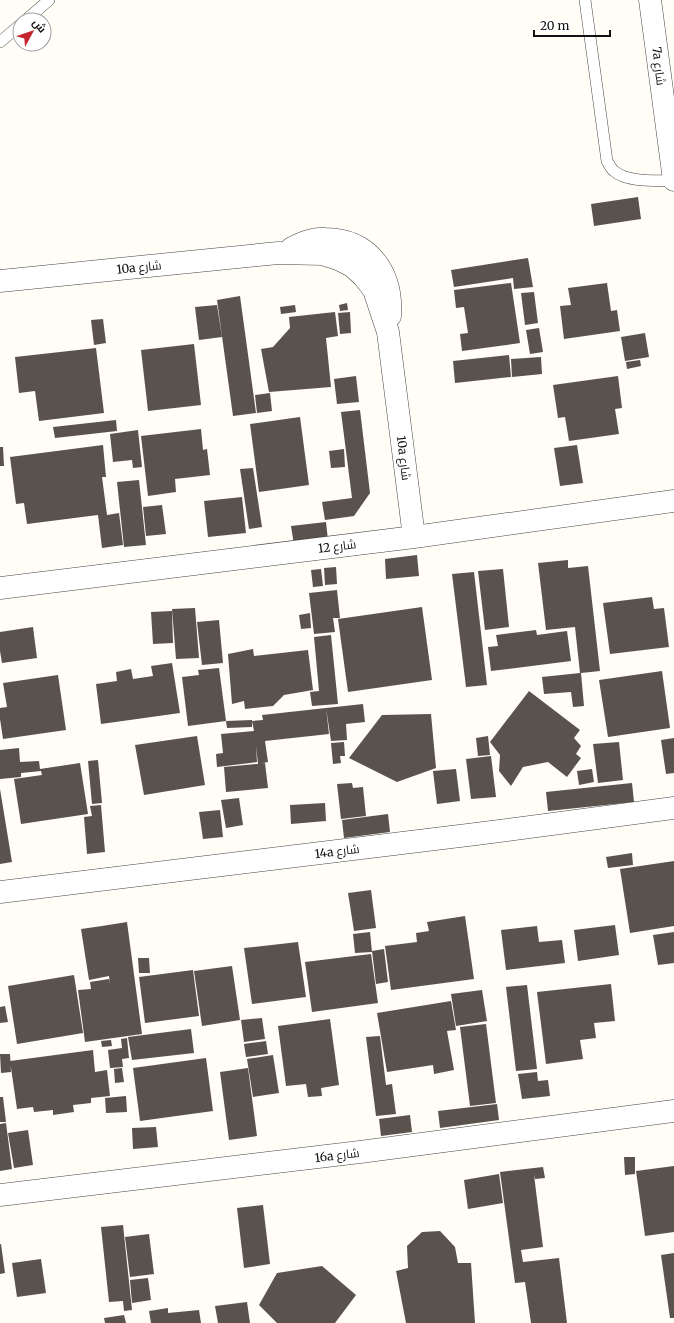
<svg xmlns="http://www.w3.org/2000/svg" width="674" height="1323" viewBox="0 0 674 1323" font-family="Merriweather,Cairo,serif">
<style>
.building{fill:#5a524d}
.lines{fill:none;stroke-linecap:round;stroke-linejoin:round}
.service-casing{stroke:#444;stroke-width:12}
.minor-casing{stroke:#444;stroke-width:23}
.service{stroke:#fff;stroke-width:11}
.minor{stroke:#fff;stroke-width:22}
.labels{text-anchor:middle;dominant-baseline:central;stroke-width:4;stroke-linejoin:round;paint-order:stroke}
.street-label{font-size:12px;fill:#111;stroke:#fff}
</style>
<rect width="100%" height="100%" fill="#fffdf5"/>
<path class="building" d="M638,197L641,219L594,226L591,204Z
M528,258L533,287L514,289L513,278L454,287L451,270Z
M511,283L520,343L462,351L460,334L468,333L464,307L456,308L454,290Z
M607,283L611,311L617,310L620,331L564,339L560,306L571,305L568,288Z
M534,292L538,323L525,325L521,293Z
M240,296L256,413L233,416L217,300Z
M347,303L348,310L340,311L339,305Z
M217,305L222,337L199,340L195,307Z
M295,305L296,312L281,314L280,307Z
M335,312L338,336L326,338L331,387L269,392L261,349L273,347L290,328L289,317Z
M350,312L351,333L340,334L338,313Z
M103,319L106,343L94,345L91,320Z
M539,328L543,352L530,354L526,330Z
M645,333L649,357L625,361L621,337Z
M194,344L201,405L148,411L141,350Z
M96,348L104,413L39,421L35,391L19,393L15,357Z
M509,355L511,377L455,383L453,361Z
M541,357L542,374L512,377L511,359Z
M640,360L641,366L627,369L626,362Z
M356,376L359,402L337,404L334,379Z
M618,376L622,408L615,409L619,434L569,441L565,417L558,418L553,385Z
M270,393L272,411L257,413L255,395Z
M360,410L370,493L354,516L325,520L322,502L352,498L341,412Z
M300,417L309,485L259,492L250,424Z
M116,420L117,431L55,438L53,427Z
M201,429L203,450L207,449L210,475L175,479L176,492L148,496L141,436Z
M138,430L142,467L133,468L132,460L113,462L110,434Z
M103,445L106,477H102L107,515L119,513L123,545L102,548L98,515L27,524L24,503L16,504L10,457Z
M577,445L583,483L560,486L554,448Z
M0,447H3L4,466H0Z
M344,449L345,467L331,468L329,451Z
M253,468L262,527L249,529L240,469Z
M139,480L146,545L124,547L117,482Z
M242,497L246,533L208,537L204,501Z
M162,505L166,534L146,536L143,507Z
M326,522L328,540L294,545L291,526Z
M417,555L419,576L386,579L385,559Z
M568,560V568L588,566L600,671L581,673L584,706L573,707L571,692L544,694L542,677L580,673L575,627L546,630L538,563Z
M336,567L337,584L325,585L324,568Z
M321,569L323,586L313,587L311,570Z
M503,569L509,627L485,630L478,571Z
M474,572L487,685L466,687L452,574Z
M337,590L340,618H333L335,632L314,634L309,593Z
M652,597L654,609L664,608L669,647L610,654L603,603Z
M422,607L432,680L348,692L338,619Z
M195,608L199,658L176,659L172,609Z
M172,611L173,643L153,644L151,612Z
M310,613L311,628L301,629L299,615Z
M219,620L223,663L202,665L197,622Z
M33,627L37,658L2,663L0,651V632Z
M536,630L537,635L567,631L571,661L491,671L488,647L498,646L496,635Z
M331,635L338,704L312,706L310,692L319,691L314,637Z
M253,649L254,656L308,650L313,690L284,695L273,706L245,709L244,701L232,704L228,654Z
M172,663L180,713L101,724L96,684L117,681L116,672L131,669L133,679L153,676L151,666Z
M219,668L226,721L188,726L182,677L199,675L198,670Z
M662,671L670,728L608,737L599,680Z
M58,675L66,730L3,739L0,719V708L7,707L3,683Z
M529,691L580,730L574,738L581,746L576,754L581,758L567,777L548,762L523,767L511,786L499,771L500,755L490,742Z
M363,704L365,722L346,724L347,740L331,741L326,708Z
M326,708L329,734L265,741L268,762L258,764L256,746L257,762L217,767L216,754L223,753L221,734L254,731L252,721L263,720L262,715Z
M431,714L436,768L397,782L349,758L382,715Z
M252,720V727L227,728L226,721Z
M197,736L205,785L144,795L135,745Z
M488,736L490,755L478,756L476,738Z
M674,738V773L666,774L661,740Z
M344,742L345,756H340L341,763L333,764L331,743Z
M619,742L623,780L598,783L593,744Z
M19,748L20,762L39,761L40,769L80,763L88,814L21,824L14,779L42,775L41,771L21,773V777L0,779V750Z
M491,756L496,797L471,799L466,759Z
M98,760L102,803L92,804L88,761Z
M265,763L268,788L226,792L224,767Z
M456,769L460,801L437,804L433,771Z
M592,769L594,782L579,785L577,771Z
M352,783L353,788L363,787L366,816L341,819L337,784Z
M632,783L634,802L548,811L546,792Z
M0,789L12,862L0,864Z
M239,798L243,825L226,828L221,800Z
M325,803L326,821L291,824L290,805Z
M101,805L105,852L87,854L84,817L92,816L90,806Z
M220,810L223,837L203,839L199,812Z
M388,814L390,832L344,838L342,820Z
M632,853L633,865L608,868L606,857Z
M674,861V926L630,933L620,869Z
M371,890L376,928L354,931L348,893Z
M465,916L474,979L391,990L385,946L417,942L416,933L429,931L427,922Z
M127,922L142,1034L85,1042L78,990L91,989L90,982L109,979L110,985L109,976L89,980L81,929L102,926L105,942L102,926Z
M615,925L619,955L578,961L574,930Z
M537,926L539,942L562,940L565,963L506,970L501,930Z
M370,932L372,952L355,953L353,934Z
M674,932V963L658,965L653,935Z
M298,942L306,997L252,1004L244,948Z
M384,949L388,982L376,984L372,951Z
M371,954L378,1003L312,1012L305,962Z
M138,958H149L150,973H139Z
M232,966L240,1020L202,1026L194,971Z
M193,970L199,1016L145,1023L139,977Z
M74,975L83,1033L17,1044L8,986Z
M611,984L615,1021L594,1023L596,1038L580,1040L583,1059L546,1064L537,992Z
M527,985L537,1069L516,1071L506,987Z
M482,990L487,1021L456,1026L451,994Z
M451,1001L456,1030L447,1031L454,1070L434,1074L433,1065L387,1072L377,1013Z
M5,1006L8,1022L0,1023V1007Z
M262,1018L265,1039L244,1042L241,1020Z
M330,1019L339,1085L321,1088L322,1096L308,1097L306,1084L286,1086L278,1026Z
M486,1024L496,1103L470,1106L460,1027Z
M191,1029L194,1053L132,1060L128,1037Z
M380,1036L386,1085L392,1084L396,1114L376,1116L366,1037Z
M127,1038L129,1058L122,1059L123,1067L110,1068L108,1050L122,1048L121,1039Z
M111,1040L112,1046L102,1047L101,1041Z
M266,1041L268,1054L246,1057L244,1044Z
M93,1050L95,1072L107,1070L110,1096L91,1098V1103L73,1105L74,1112L53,1115V1110L34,1112L33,1107L17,1109L10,1061Z
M0,1054H10L11,1072L1,1073Z
M273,1055L279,1093L253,1097L247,1059Z
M206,1058L213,1111L140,1121L133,1068Z
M122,1068L124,1082L115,1083L114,1069Z
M248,1068L257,1136L229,1140L220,1072Z
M537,1072L538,1081L548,1080L550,1096L522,1099L518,1074Z
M126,1096L127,1112L106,1113L105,1098Z
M0,1097H3L6,1122H0Z
M497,1104L499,1120L440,1128L438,1111Z
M410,1115L412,1132L381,1136L379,1119Z
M6,1123L12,1169L0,1171V1124Z
M156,1127L158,1147L133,1149L132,1128Z
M28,1130L33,1165L14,1168L8,1133Z
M624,1157H635V1174L625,1175Z
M674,1166V1232L645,1236L636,1171Z
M543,1167L545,1178L535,1179L534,1175L543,1247L521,1250L523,1262L559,1258L567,1323H531L525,1282L515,1283L500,1172Z
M499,1174L503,1203L468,1209L464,1180Z
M263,1205L270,1264L244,1268L237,1208Z
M123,1225L132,1310L124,1311L123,1301L109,1302L101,1227Z
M440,1231L455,1247L458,1263H471L475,1323H406L396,1271L408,1268L407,1246L422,1232Z
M149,1234L154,1274L130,1277L125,1237Z
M0,1244H1L5,1273L0,1274Z
M674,1253V1318H670L661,1255Z
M41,1259L46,1293L17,1297L12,1263Z
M322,1266L356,1295L335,1323H277L259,1305L277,1273Z
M148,1278L151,1300L132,1303L130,1280Z
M247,1302L250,1323H218L215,1306Z
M168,1308V1313L199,1310L201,1323H151L149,1311Z
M124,1315L126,1323H105L104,1318Z"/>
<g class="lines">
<g class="service-casing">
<path id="service" d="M585,0L607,161C609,164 611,169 614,171C628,183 657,180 674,181
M26,20L49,0
M0,42L20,25"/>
</g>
<g class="minor-casing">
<path id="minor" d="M650,0L674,180
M292,248C302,243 313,238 325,239C369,239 393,273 390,316
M0,281L278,253L322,254L338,259L352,266L364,277L374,290L388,332L414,537
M0,588L414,537L674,501
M0,892L476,834L674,808
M0,1195L360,1152L674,1111"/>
</g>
<use href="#service" class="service"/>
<use href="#minor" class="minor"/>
</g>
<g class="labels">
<g class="street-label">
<text transform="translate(659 66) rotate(83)">7a شارع</text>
<text transform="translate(139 267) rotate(-6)">10a شارع</text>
<text transform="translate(404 458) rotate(83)">10a شارع</text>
<text transform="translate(337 546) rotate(-7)">شارع 12</text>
<text transform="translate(337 851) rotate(-7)">14a شارع</text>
<text transform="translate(337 1155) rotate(-7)">16a شارع</text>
</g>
</g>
<g transform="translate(32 32) rotate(50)"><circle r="19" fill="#ffffff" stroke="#a0a0a0"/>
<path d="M0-3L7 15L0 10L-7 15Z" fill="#c4262e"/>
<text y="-6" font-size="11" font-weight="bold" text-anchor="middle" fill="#111111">ش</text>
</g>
<path d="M534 30v6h76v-6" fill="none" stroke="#111111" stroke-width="2"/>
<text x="540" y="30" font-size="12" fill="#111111" stroke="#ffffff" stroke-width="3" paint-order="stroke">20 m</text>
</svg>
